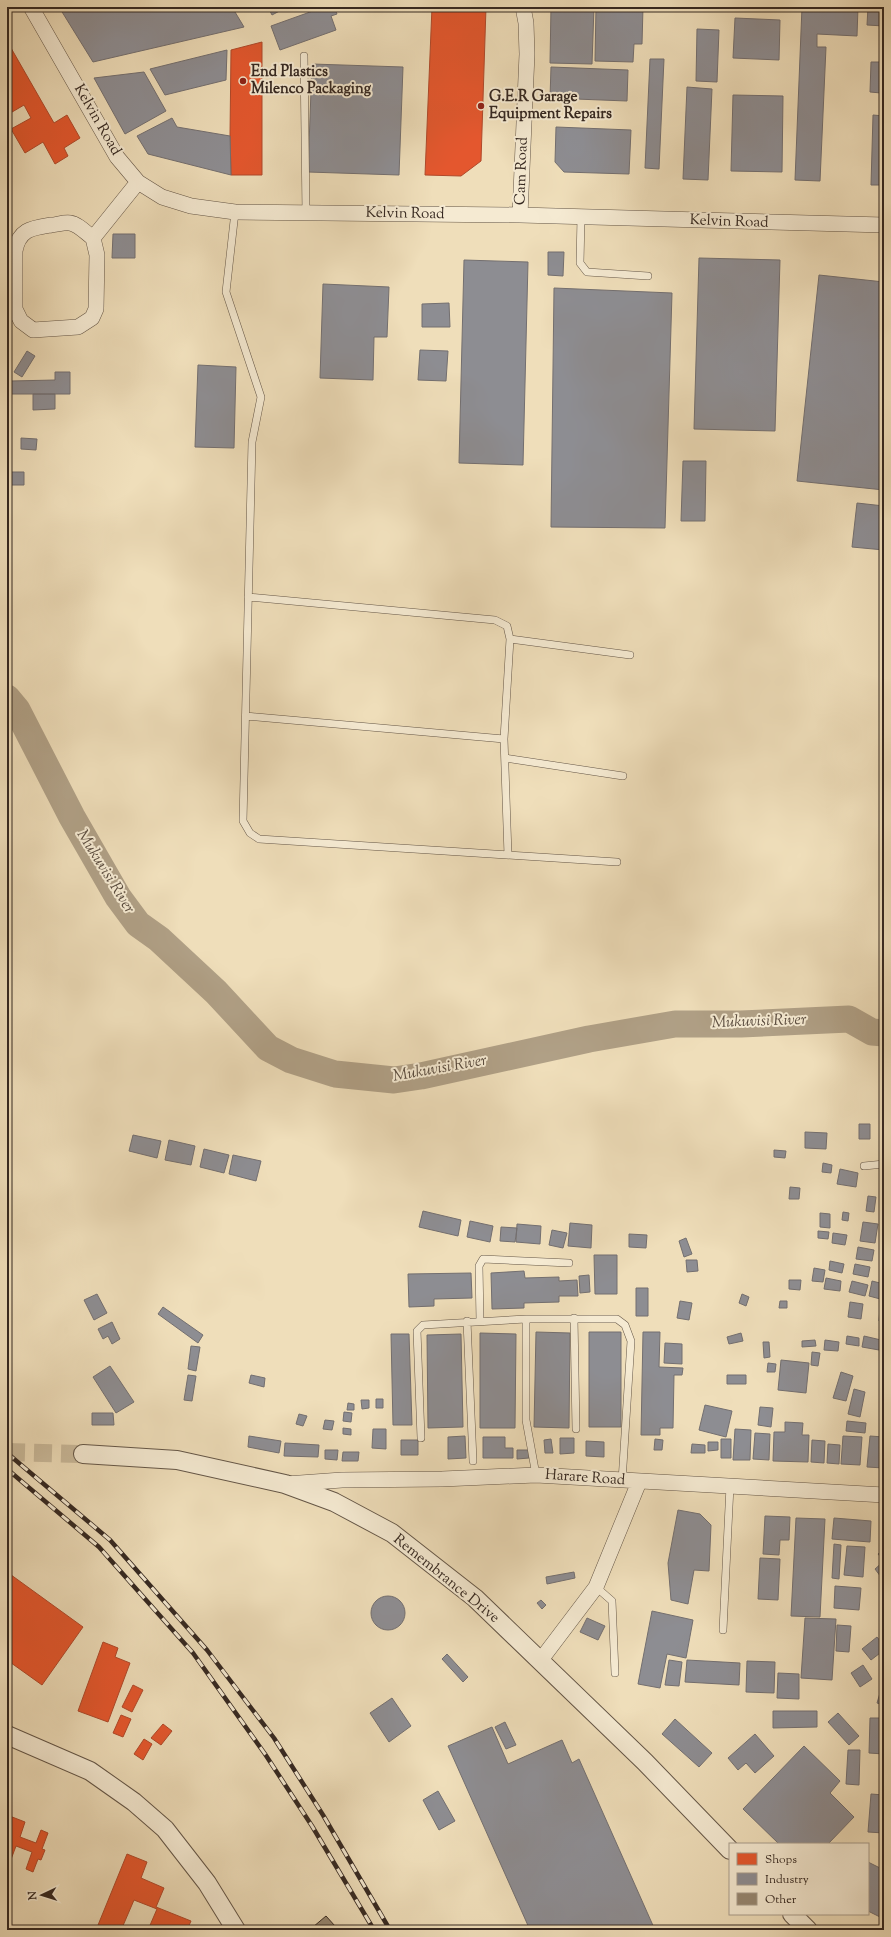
<svg xmlns="http://www.w3.org/2000/svg" width="891" height="1937" viewBox="0 0 891 1937" font-family="'Sorts Mill Goudy',serif">
<style>
.shops{fill:#e4572e;stroke:#b0492a}
.industry{fill:#8d8d92;stroke:#736f70}
.lines{fill:none;stroke-linecap:round;stroke-linejoin:round}
.river{stroke:#b0a086;stroke-width:27}
.building{fill:#968771;stroke:#352821}
.tertiary-tunnel{stroke:#caba9b;stroke-width:18;stroke-dasharray:18 9;stroke-linecap:butt}
.service-casing{stroke:#645647;stroke-width:8}
.minor-casing{stroke:#645647;stroke-width:16}
.tertiary-casing{stroke:#645647;stroke-width:20}
.service{stroke:#f5ead2;stroke-width:7}
.minor{stroke:#f5ead2;stroke-width:15}
.tertiary{stroke:#f5ead2;stroke-width:18}
.rail-casing{stroke:#352821;stroke-width:4.5}
.rail{stroke:#f5ead2;stroke-width:3;stroke-dasharray:9;stroke-linecap:butt}
.poi-dot{fill:#8f2418;stroke:#f5ead2;stroke-width:1.5}
.labels{text-anchor:middle;dominant-baseline:central;stroke-width:4;stroke-linejoin:round;paint-order:stroke}
.poi-label{font-size:15px;font-weight:bold;fill:#352821;stroke:#f5ead2;text-anchor:start}
.street-label{font-size:15px;fill:#352821;stroke:#f5ead2}
.water-label{font-size:16px;font-style:italic;fill:#5a4c3f;stroke:#f5ead2}
</style>
<rect width="100%" height="100%" fill="#efdeba"/>
<filter id="stains"><feTurbulence type="fractalNoise" baseFrequency=".005" numOctaves="4"/><feColorMatrix values="0 0 0 0 .2 0 0 0 0 .09 0 0 0 0 .02 0 0 0 .5 -.17"/></filter>
<radialGradient id="worn" r=".72"><stop offset=".6" stop-color="#630" stop-opacity="0"/><stop offset="1" stop-color="#630" stop-opacity=".3"/></radialGradient>
<path class="shops" d="M432,7H486L481,161L461,176L425,175Z
M7,41L54,123L67,115L80,138L64,148L68,156L55,164L43,142L25,153L11,129L31,118L24,105L7,115Z
M262,42V175H231L230,136L231,50Z
M7,1572L83,1627L42,1685L7,1660Z
M103,1642L118,1648L115,1657L130,1663L108,1722L78,1711Z
M133,1685L143,1690L132,1712L122,1707Z
M121,1715L131,1719L123,1737L113,1733Z
M163,1724L172,1731L161,1745L151,1738Z
M144,1739L152,1744L143,1760L134,1754Z
M7,1815L25,1822L20,1837L36,1843L41,1830L48,1833L42,1849L45,1850L41,1860L38,1859L33,1872L26,1869L32,1852L16,1846L7,1870Z
M127,1854L147,1862L141,1878L164,1888L156,1907L191,1921L187,1930H148L157,1909L134,1900L122,1928L128,1930H96Z"/>
<path class="industry" d="M59,7H232L244,27L93,62Z
M268,7H287L272,15Z
M324,7H334L337,14L331,16L336,30L280,50L271,26Z
M551,7H594L592,64L550,63Z
M596,7H643L642,44H634L633,62L595,61Z
M802,7H858L857,36L817,34V47H826L820,181L795,180Z
M868,7H884V26L867,25Z
M735,18L780,20L779,60L733,58Z
M697,29L719,30L717,82L696,81Z
M227,50L226,80L165,95L150,69Z
M650,59H664L659,169L645,168Z
M871,62H882L881,93L870,92Z
M312,64L403,67L399,175L308,172Z
M551,67L628,70L627,101L550,98Z
M144,72L166,111L125,134L94,78Z
M687,87L712,89L708,180L683,179Z
M733,95L783,96L782,172L731,171Z
M873,115L884,116V185H871Z
M172,118L177,127L230,136L231,175L148,154L137,136Z
M556,127L631,130L629,174L564,172L555,162Z
M113,234H135V258H112Z
M548,252H564L563,276L548,275Z
M699,258L780,260L775,431L694,429Z
M464,260L528,262L523,465L459,463Z
M819,275L884,282V490L797,481Z
M323,284L389,287L387,337H374L373,380L320,378Z
M554,288L672,293L665,528L551,527Z
M449,303L450,327H422V304Z
M420,350L448,351L446,381L418,380Z
M27,351L35,356L22,377L14,372Z
M198,365L236,367L234,448L195,447Z
M55,372H70V394H11V381L55,380Z
M33,394H55V409L33,410Z
M21,438L37,439L36,450L21,449Z
M683,461H706L705,521H681Z
M8,472H24V485H8Z
M857,503L884,506V550L852,547Z
M859,1124H870V1139H859Z
M805,1132L827,1133L826,1149L805,1148Z
M133,1135L161,1141L157,1158L129,1151Z
M169,1140L195,1146L191,1165L165,1160Z
M204,1149L229,1155L224,1173L200,1167Z
M774,1150L786,1151L785,1158L774,1157Z
M233,1155L261,1161L256,1181L229,1174Z
M823,1163L832,1165L831,1173L822,1172Z
M840,1169L858,1173L856,1187L837,1184Z
M790,1187L800,1188L799,1199H789Z
M868,1196L876,1197L874,1212L866,1211Z
M423,1211L461,1220L458,1236L419,1227Z
M843,1212L849,1213L848,1221L842,1220Z
M820,1213L830,1214V1228L820,1227Z
M470,1221L493,1226L490,1242L467,1237Z
M863,1222L878,1224L875,1243L860,1241Z
M570,1223L592,1225L591,1248L568,1246Z
M517,1224L541,1226L540,1244L516,1242Z
M501,1227L517,1228L515,1242L500,1241Z
M552,1230L567,1233L563,1248L549,1245Z
M818,1231L829,1232L828,1239L818,1238Z
M833,1233L847,1235L845,1245L832,1243Z
M629,1234L647,1235L646,1248L629,1247Z
M686,1238L692,1254L684,1257L679,1241Z
M858,1247L874,1250L872,1261L856,1259Z
M594,1255H617V1294H595Z
M686,1260H697L698,1271L687,1272Z
M830,1261L844,1264L842,1273L829,1270Z
M855,1264L870,1267L868,1277L853,1274Z
M814,1268L825,1270L823,1282L812,1281Z
M524,1271L525,1278L559,1277V1281L577,1280L578,1296H559V1302L524,1303V1308L492,1309L491,1273Z
M471,1273L472,1298L434,1299V1306L409,1307L408,1274Z
M589,1275L590,1292L580,1293L579,1276Z
M826,1278L841,1281L840,1291L824,1289Z
M789,1280H801L800,1290L789,1289Z
M852,1281L868,1285L865,1296L849,1292Z
M872,1281L884,1284V1300L869,1296Z
M636,1288H648V1316H636Z
M97,1294L107,1313L94,1320L84,1300Z
M742,1294L749,1297L746,1306L739,1303Z
M680,1301L692,1303L689,1320L677,1318Z
M780,1301H787V1308H779Z
M850,1302L863,1304L861,1319L848,1317Z
M163,1307L203,1335L198,1343L158,1314Z
M880,1307L884,1308V1322L879,1321Z
M112,1322L120,1339L112,1344L108,1336L103,1339L98,1329Z
M536,1332L570,1333L569,1428L534,1427Z
M589,1332H621V1427H589Z
M643,1332H660L659,1367L683,1368L682,1375H674L673,1428H660V1435H641Z
M480,1333L516,1334L515,1428H480Z
M741,1333L743,1341L729,1344L727,1337Z
M391,1334H409L412,1425H393Z
M461,1334L463,1427L428,1428L427,1335Z
M847,1336L859,1338V1346L846,1344Z
M864,1336L881,1340L879,1350L862,1347Z
M815,1340L816,1346L802,1347V1341Z
M825,1340L839,1342L838,1351L824,1350Z
M763,1342H769L770,1357L764,1358Z
M665,1343L682,1344V1364L664,1363Z
M191,1346L200,1347L196,1371L188,1369Z
M812,1352L820,1353L818,1366L811,1365Z
M781,1360L809,1363L806,1393L778,1390Z
M768,1363L776,1364L775,1372H767Z
M110,1366L134,1402L116,1413L93,1377Z
M841,1372L853,1376L846,1401L833,1398Z
M188,1375L196,1376L192,1401L184,1400Z
M251,1375L265,1378L264,1387L249,1383Z
M727,1375H746V1384H727Z
M854,1389L865,1392L860,1417L848,1414Z
M884,1392V1404L881,1403Z
M376,1399H383V1408H376Z
M361,1400H369V1408L362,1409Z
M348,1403L354,1404V1410H347Z
M705,1405L732,1411L726,1437L699,1430Z
M760,1407L773,1408L771,1427L758,1425Z
M344,1412L352,1413L351,1422L343,1421Z
M92,1413H113L114,1425H92Z
M299,1414L307,1416L303,1426L296,1424Z
M325,1420L334,1421L332,1430L323,1429Z
M847,1421L866,1423L865,1433L846,1431Z
M785,1422L803,1423L802,1435H809L808,1462L773,1461L774,1432H785Z
M343,1428L351,1429V1435L343,1434Z
M373,1429H386V1449L372,1448Z
M735,1429L751,1430L750,1460H733Z
M755,1433L770,1434L769,1460L753,1459Z
M249,1436L281,1441L279,1453L248,1447Z
M465,1436L466,1458L448,1459V1437Z
M843,1436L862,1437L860,1465L841,1464Z
M870,1436L884,1437V1468L867,1467Z
M483,1437H505V1448H513V1458H483Z
M560,1438H574V1453L560,1454Z
M551,1439L553,1453H545L544,1440Z
M655,1439L663,1440L662,1450H654Z
M721,1439H731V1458H721Z
M401,1440H418V1455H401Z
M812,1440L825,1441L824,1463L811,1462Z
M586,1441L604,1442V1457L586,1456Z
M708,1442H718V1450L708,1451Z
M285,1443L319,1445L318,1457L284,1456Z
M692,1444L705,1445V1453H691Z
M828,1444L840,1445L839,1464L827,1463Z
M325,1450H338L337,1460L325,1459Z
M517,1450H529V1458L517,1459Z
M343,1452H359L358,1461H342Z
M678,1510L700,1514L711,1525L709,1571L694,1570L688,1604L671,1600L668,1563Z
M765,1516L790,1517L789,1540H780L779,1555L763,1554Z
M796,1518L825,1519L820,1617L791,1616Z
M834,1518L871,1521L870,1542L832,1539Z
M834,1544L841,1545L839,1579L832,1578Z
M847,1546L865,1547L863,1577L844,1575Z
M884,1549V1561L878,1554Z
M760,1558L780,1559L778,1600L758,1599Z
M884,1561V1581L875,1569Z
M574,1572L575,1578L547,1584L546,1577Z
M835,1586L861,1588L859,1610L834,1608Z
M371 1613a17 17 0 1 1 34 0a17 17 0 1 1-34 0Z
M541,1600L546,1605L542,1609L537,1603Z
M652,1611L693,1620L686,1658L667,1654L660,1688L638,1684Z
M587,1618L605,1626L598,1640L580,1632Z
M805,1618L836,1619L832,1680L801,1678Z
M837,1625L851,1626L849,1652L836,1651Z
M877,1637L884,1646V1650L871,1660L862,1649Z
M447,1654L468,1677L463,1682L442,1659Z
M669,1660L682,1662L679,1686L665,1685Z
M687,1660L740,1663L739,1685L685,1682Z
M747,1661L775,1662L774,1693L746,1692Z
M863,1665L872,1679L860,1687L851,1673Z
M778,1673L799,1674V1699L777,1698Z
M883,1683L884,1684V1705L877,1703Z
M392,1698L411,1726L389,1742L370,1713Z
M773,1711H817V1727L773,1728Z
M838,1713L859,1736L849,1745L828,1722Z
M870,1718H884V1754L869,1753Z
M675,1719L712,1753L699,1767L662,1734Z
M505,1722L516,1745L506,1749L495,1727Z
M492,1727L508,1764L562,1740L572,1763L579,1759L655,1930H530L448,1746Z
M755,1734L774,1756L755,1773L746,1763L738,1770L728,1758Z
M804,1746L840,1781L830,1793L854,1817L828,1844H779L743,1809Z
M848,1750H860L859,1785L846,1784Z
M438,1791L455,1821L439,1830L423,1800Z
M871,1794L884,1795V1833L868,1832Z
M868,1862L884,1870V1919L868,1911Z"/>
<g class="lines">
<path class="river" d="M7,698L17,710L72,817L118,897L138,924L159,939L216,992L268,1048L291,1060L335,1074L394,1080L421,1076L589,1039L675,1024H741L849,1019L872,1032L884,1033"/>
</g>
<path class="building" d="M326,1916L335,1926L331,1930H315L313,1927Z"/>
<g class="lines">
<path class="tertiary-tunnel" d="M7,1452L83,1454"/>
<g class="service-casing">
<path id="service" d="M304,56L306,213
M235,212L226,292L261,397L252,442L243,821L250,833L259,839L617,862
M581,217L580,263L587,272L648,276
M248,597L495,620L507,626L510,639L504,739L508,855
M510,639L630,655
M246,716L504,739
M505,758L623,776
M864,1166L884,1164
M574,1318L576,1429
M526,1319V1420L536,1475
M467,1321L473,1461
M480,1321L479,1266L483,1259L569,1263
M421,1438L417,1331L423,1325L526,1319H617L625,1325L631,1341L622,1481
M596,1587L612,1601L615,1673
M723,1630L730,1486"/>
</g>
<g class="minor-casing">
<path id="minor" d="M31,7L117,157L138,182L162,197L191,206L235,212L520,215L884,225
M520,215L527,54L526,23L523,7
M93,238L97,255L96,309L92,318L78,327L33,330L21,321L15,309V251C19,229 32,228 51,225C56,225 64,222 70,223C78,224 86,233 93,238L138,182
M286,1484L342,1480L442,1479L536,1475L884,1495
M540,1661L596,1587L639,1482"/>
</g>
<g class="tertiary-casing">
<path id="tertiary" d="M83,1454L177,1460L285,1484L334,1502L392,1533L475,1598L645,1762L730,1850
M7,1735L90,1771L134,1802L165,1829L207,1883L236,1930
M792,1914L808,1930"/>
</g>
<use href="#service" class="service"/>
<use href="#minor" class="minor"/>
<use href="#tertiary" class="tertiary"/>
<g class="rail-casing">
<path id="rail" d="M7,1453L110,1540L207,1650L274,1738L323,1815L390,1930
M7,1469L99,1547L193,1653L265,1754L312,1826L374,1930"/>
</g>
<use href="#rail" class="rail"/>
</g>
<g class="poi-dot">
<circle cx="243" cy="81" r="4"/>
<circle cx="481" cy="106" r="4"/>
</g>
<g class="labels">
<g class="poi-label">
<text x="251" y="72">End Plastics<tspan x="251" dy="17">Milenco Packaging</tspan></text>
<text x="489" y="97">G.E.R Garage<tspan x="489" dy="17">Equipment Repairs</tspan></text>
</g>
<g class="street-label">
<text transform="translate(97 120) rotate(60)">Kelvin Road</text>
<text transform="translate(522 171) rotate(-88)">Cam Road</text>
<text transform="translate(405 214) rotate(1)">Kelvin Road</text>
<text transform="translate(729 222) rotate(2)">Kelvin Road</text>
<text transform="translate(585 1478) rotate(4)">Harare Road</text>
<text transform="translate(446 1579) rotate(39)">Remembrance Drive</text>
</g>
<g class="water-label">
<text transform="translate(105 872) rotate(58)">Mukuvisi River</text>
<text transform="translate(759 1022) rotate(-2)">Mukuvisi River</text>
<text transform="translate(440 1069) rotate(-10)">Mukuvisi River</text>
</g>
</g>
<rect width="891" height="1937" fill="none" stroke="#efdeba" stroke-width="24"/>
<rect x="8" y="8" width="875" height="1921" fill="none" stroke="#352821" stroke-width="2"/>
<rect x="12" y="12" width="867" height="1913" fill="none" stroke="#352821"/>
<rect x="729" y="1843" width="140" height="72" fill="#f5ead2" stroke="#a89c8b"/>
<rect x="737" y="1853" width="20" height="12" fill="#e4572e" stroke="#a89c8b"/>
<text x="765" y="1863" font-size="12" fill="#352821">Shops</text>
<rect x="737" y="1873" width="20" height="12" fill="#8d8d92" stroke="#a89c8b"/>
<text x="765" y="1883" font-size="12" fill="#352821">Industry</text>
<rect x="737" y="1893" width="20" height="12" fill="#968771" stroke="#a89c8b"/>
<text x="765" y="1903" font-size="12" fill="#352821">Other</text>
<g transform="translate(42 1895) rotate(266)" stroke="#f5ead2" stroke-width="3" paint-order="stroke">
<path d="M0-3L7 15L0 10L-7 15Z" fill="#352821"/>
<text y="-6" font-size="11" font-weight="bold" text-anchor="middle" fill="#352821">N</text>
</g>
<rect width="100%" height="100%" filter="url(#stains)"/>
<rect width="100%" height="100%" fill="url(#worn)"/>
</svg>
